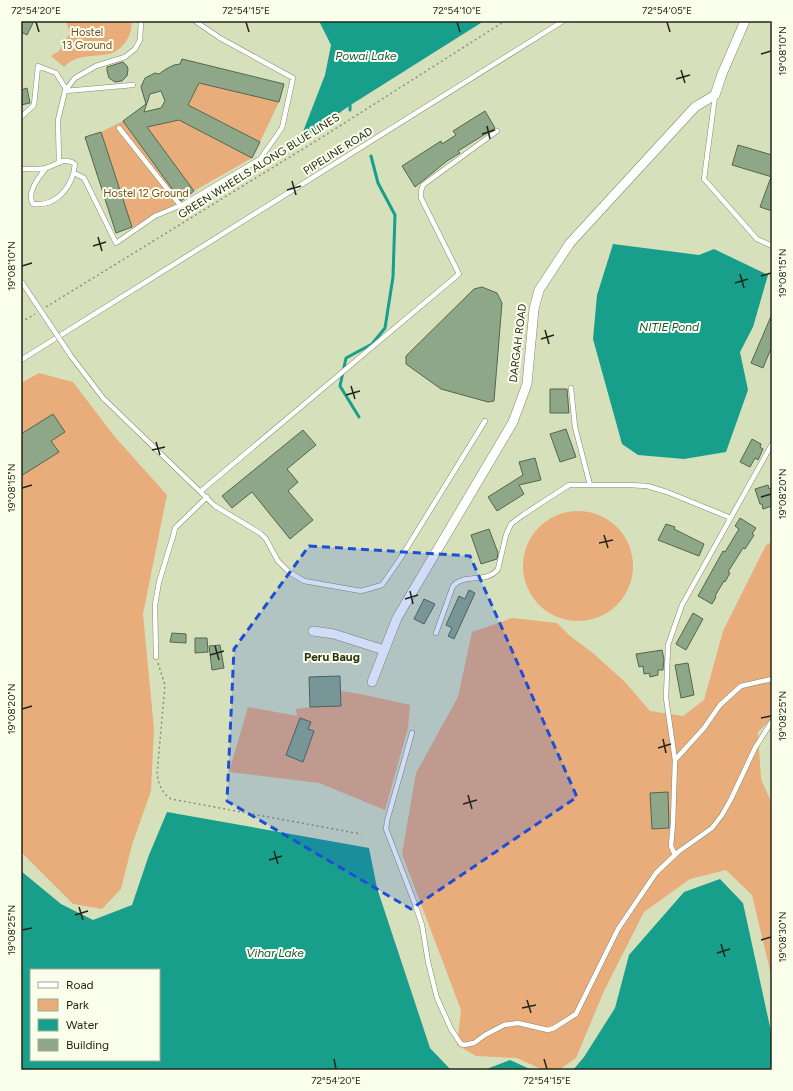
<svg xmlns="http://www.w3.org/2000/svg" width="793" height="1091" viewBox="0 0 793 1091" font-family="Figtree,sans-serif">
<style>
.green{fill:#e9ad7c}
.water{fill:#179f8c;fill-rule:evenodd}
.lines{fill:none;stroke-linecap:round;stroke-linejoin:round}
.stream{stroke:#179f8c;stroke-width:3}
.building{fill:#8fa789;stroke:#51674c;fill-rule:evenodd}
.service-casing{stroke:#828b69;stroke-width:5.5}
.minor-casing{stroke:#828b69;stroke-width:10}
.path{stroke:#8a9176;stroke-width:1.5;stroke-dasharray:2 3;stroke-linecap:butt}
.service{stroke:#fff;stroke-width:4.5}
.minor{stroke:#fff;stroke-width:9}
.service-bridge-casing{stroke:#828b69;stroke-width:5.5;stroke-linecap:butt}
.service-bridge{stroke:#fff;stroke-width:4.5}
.marked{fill:#1d4ed8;fill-opacity:0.2;stroke:#1d4ed8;stroke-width:3;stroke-dasharray:8 5;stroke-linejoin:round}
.ticks{fill:none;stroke:#232618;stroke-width:1.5}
.labels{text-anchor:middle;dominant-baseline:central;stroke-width:4;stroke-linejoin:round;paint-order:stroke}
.park-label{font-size:11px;fill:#7a4b22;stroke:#faffec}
.street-label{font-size:11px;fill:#232618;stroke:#faffec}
.water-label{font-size:12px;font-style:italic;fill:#1e5047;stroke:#faffec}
.neighbourhood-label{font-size:12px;font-weight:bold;fill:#2a3112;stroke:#faffec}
.neatline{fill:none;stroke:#232618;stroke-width:1.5}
.ticks-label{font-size:10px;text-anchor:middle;fill:#232618}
</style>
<rect width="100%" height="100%" fill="#d6e1bc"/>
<path class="green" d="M66,21H131C134,34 122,51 109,54C93,57 76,54 64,67L51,56L59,51L70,33Z
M199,83L279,102L260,142L188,105Z
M179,120L252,158L194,191L147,127Z
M123,121L181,201L132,228L101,132Z
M39,373L73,382L115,437L167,495L143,614L154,729L151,791L132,845L121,889L102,909L73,904L21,852V383Z
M523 566a55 55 0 1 1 110 0a55 55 0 1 1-110 0Z
M772,542V718L758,732L761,779L772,804V979L752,895L726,870L690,879L644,912L604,991L576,1058L559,1070H543L517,1058L476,1056L457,1045L461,1010L402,854L416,773L458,697L472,632L512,618L557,623L570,636L593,653L625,682L650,711L683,716L704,700L723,631L766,545Z
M341,691L360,694L410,705L408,728L385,810L319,783L229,772L248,707L297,716L296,709L310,707L341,706Z"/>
<path class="water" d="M319,21H484L349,106L299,142L325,75L331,45Z
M613,244L699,255L714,249L768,275L753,327L740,352L748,390L726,452L684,459L638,455L622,444L593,339L597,295Z
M167,812L369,848L377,888L430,1048L451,1070H21V871L61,904L93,920L132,905L149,855ZM31,970H159V1060H31Z
M720,879L743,903L772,1036V1070H573L584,1057L615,1008L629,955L684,892Z
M510,1060L532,1070H484Z"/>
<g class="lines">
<path class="stream" d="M350,102V110
M359,417L340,386L346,358L372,344L385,328L393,277L395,215L378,183L371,156"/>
</g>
<path class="building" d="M21,21H34L27,35L21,32Z
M182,59L284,84L279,102L199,83L188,105L260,142L252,158L179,120L147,127L194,191L181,201L123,121L146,104L141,87L145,78L155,73L159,74L166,69L174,65L180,64ZM161,91L165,101L161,108L144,112L150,94Z
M123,62L127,66L128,69L127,76L122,81L115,82L109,78L107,71V67Z
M27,88L30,103L21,105V90Z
M485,111L495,128L458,151L460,153L447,161L415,187L402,166L441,141L442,144L456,135L453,131Z
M101,132L132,227L116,233L85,137Z
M738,145L772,155V177L732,165Z
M771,177H772V211L760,207Z
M482,287L497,293L502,303L494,401L488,402L441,389L406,364V356L474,289Z
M772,314V346L763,368L751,363Z
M550,389H567L569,413H550Z
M53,414L65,432L51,441L59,452L21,476V434Z
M566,429L576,457L560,462L550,434Z
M303,430L316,445L287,469L298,482L288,491L313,520L290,539L252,492L232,508L222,496Z
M752,439L761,444L760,447L763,449L758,460L755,458L750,467L740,462Z
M535,458L541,480L519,485L524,494L497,511L488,497L523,475L519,462Z
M768,485L769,489L772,488V506L763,509L762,504H760L755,489Z
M740,518L756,528L752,534L754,535L745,549L743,548L728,572L730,573L725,582L724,581L715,596L716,597L712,604L698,596L723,551L725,552L739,529L735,526Z
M666,524L675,527L674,529L704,544L699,556L658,540Z
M489,529L498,553L497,559L481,564L471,535Z
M469,590L475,593L454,639L448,636L452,628L446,625L459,596L465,599Z
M424,599L435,604L424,624L414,619Z
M693,613L703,619L686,650L676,644Z
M172,633L186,634V643L170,642Z
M195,638H207L208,652L195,653Z
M220,645L224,668L212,670L209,646Z
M662,650L664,659L663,670H658V675L650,677L649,673L644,674L643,666L639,667L636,654Z
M688,663L694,695L681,698L675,665Z
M340,676L341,706L310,707L309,677Z
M300,718L311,722L308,729L314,731L303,762L286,755Z
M668,792L669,828L652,829L650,793Z"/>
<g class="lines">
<g class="service-casing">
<path id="service" d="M65,91L133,85
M715,96L704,179L757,239L772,246
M21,117L34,105L38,66L56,73L66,89
M119,128L180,205
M59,163L58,120L65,91L75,78L96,66L125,57L135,49L140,40L141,21
M21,169C29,169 39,170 46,168C58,165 63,156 75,164C73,186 57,207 33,204C26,193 39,177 46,168
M74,173L84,178L116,243L155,216L184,204L260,159L282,128L293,78L220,38L195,21
M71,356L103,398L215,506L260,533L266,539L278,561L289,572L304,581L361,591L382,585L400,559L485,421
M21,360L563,21
M571,388L575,427L590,485
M772,444L682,605L668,645L666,698L675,760L704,728L720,705L741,686L772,679
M201,491L459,274L421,198V191L423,185L497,131
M436,633L453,586C463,573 487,584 498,569L506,535L511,524L523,515L569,485H629L647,486L667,492L731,518
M156,657L155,605L159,582L174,533L175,528L207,497
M412,733L387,821L386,829L415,904L422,925L428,962L437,998L451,1029L461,1044L464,1045L474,1043L485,1035L504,1025L518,1023L548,1030L554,1028L576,1014L618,929L656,873L678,852L712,828L722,815L731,799L755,748L772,721
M675,855L671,846L673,823L675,760"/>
</g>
<g class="minor-casing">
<path id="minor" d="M313,631L334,634L384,650
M372,682L397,618L513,422L527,384L534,309L539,290L570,243L695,107L715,95L722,74L745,21"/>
</g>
<path class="path" d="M46,307L324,136L505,21
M21,322L35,314
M158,663L165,685L157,774C159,785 162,793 171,799L361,834"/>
<use href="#service" class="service"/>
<use href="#minor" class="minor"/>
<g class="service-bridge-casing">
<path id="service-bridge" d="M21,281L71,356"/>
</g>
<use href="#service-bridge" class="service-bridge"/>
</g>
<path class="marked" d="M309,546L470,556L577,797L411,909L227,801L234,649Z"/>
<path class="ticks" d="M36,22L39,32M246,22L249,32M457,22L460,32M667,22L670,32M761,54L771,51M681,70L685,83M676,79L690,75M487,126L490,139M482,134L495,130M292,181L296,195M287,190L301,186M98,237L102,251M93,246L106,242M22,266L32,263M740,274L744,288M761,276L771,273M735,283L748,279M545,330L549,344M541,339L554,335M351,386L355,399M346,395L360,391M156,442L160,455M152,450L165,447M22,488L32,485M761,497L771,494M604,535L608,548M599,543L613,540M410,591L413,604M405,599L418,595M215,646L219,660M210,655L224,651M22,709L32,706M761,718L771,716M663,739L666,753M658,748L671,744M468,795L472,809M463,804L477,800M274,851L278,864M269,860L282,856M79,907L83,920M75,915L88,911M22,930L32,928M761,940L771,937M721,944L725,957M717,953L730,949M527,1000L531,1013M522,1008L536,1005M334,1059L336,1069M544,1059L547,1069"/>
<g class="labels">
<g class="park-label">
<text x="87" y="32">Hostel<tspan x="87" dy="13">13 Ground</tspan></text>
<text x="146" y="193">Hostel 12 Ground</text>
</g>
<g class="street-label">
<text transform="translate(338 151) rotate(-32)">PIPELINE ROAD</text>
<text transform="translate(259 166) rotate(-32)">GREEN WHEELS ALONG BLUE LINES</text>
<text transform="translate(518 343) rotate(-83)">DARGAH ROAD</text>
</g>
<g class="water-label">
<text x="366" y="56">Powai Lake</text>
<text x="669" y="327">NITIE Pond</text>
<text x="275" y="953">Vihar Lake</text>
</g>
<g class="neighbourhood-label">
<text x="332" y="657">Peru Baug</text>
</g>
</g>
<rect width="793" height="1091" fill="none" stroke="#faffec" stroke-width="44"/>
<rect x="30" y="969" width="130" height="92" fill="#faffec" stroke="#a4a897"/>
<rect x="38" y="982" width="20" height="6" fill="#ffffff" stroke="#a4a897"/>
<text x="66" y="989" font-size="12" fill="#232618">Road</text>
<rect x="38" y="999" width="20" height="12" fill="#e9ad7c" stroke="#a4a897"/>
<text x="66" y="1009" font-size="12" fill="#232618">Park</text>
<rect x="38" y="1019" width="20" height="12" fill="#179f8c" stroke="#a4a897"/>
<text x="66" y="1029" font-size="12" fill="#232618">Water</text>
<rect x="38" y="1039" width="20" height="12" fill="#8fa789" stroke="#a4a897"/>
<text x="66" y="1049" font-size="12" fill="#232618">Building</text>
<rect x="22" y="22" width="749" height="1047" class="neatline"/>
<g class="ticks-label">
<text x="36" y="14">72°54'20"E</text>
<text x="246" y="14">72°54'15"E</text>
<text x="457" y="14">72°54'10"E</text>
<text x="667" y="14">72°54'05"E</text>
<text transform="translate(782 51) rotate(-90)" y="4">19°08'10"N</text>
<text transform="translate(11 266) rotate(-90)" y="4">19°08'10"N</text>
<text transform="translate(782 273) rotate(-90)" y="4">19°08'15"N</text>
<text transform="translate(11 488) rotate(-90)" y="4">19°08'15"N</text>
<text transform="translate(782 494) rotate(-90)" y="4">19°08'20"N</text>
<text transform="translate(11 709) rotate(-90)" y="4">19°08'20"N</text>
<text transform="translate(782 716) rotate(-90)" y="4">19°08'25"N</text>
<text transform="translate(11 930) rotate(-90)" y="4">19°08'25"N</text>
<text transform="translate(782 937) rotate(-90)" y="4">19°08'30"N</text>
<text x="336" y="1084">72°54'20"E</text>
<text x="547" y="1084">72°54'15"E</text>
</g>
</svg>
